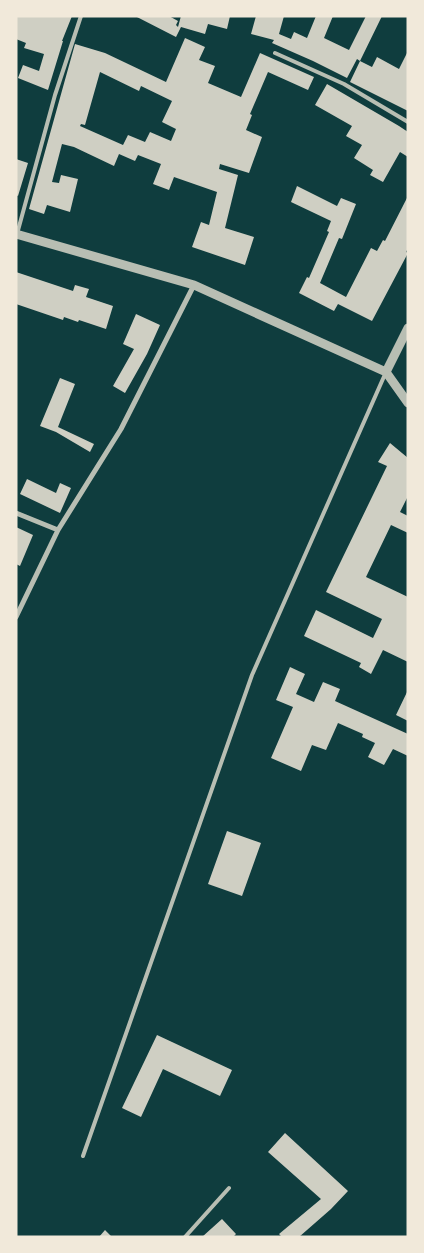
<svg xmlns="http://www.w3.org/2000/svg" width="424" height="1253" viewBox="0 0 424 1253" font-family="Mulish,sans-serif">
<style>
.building{fill:#cfcfc3;fill-rule:evenodd}
.lines{fill:none;stroke-linecap:round;stroke-linejoin:round}
.service{stroke:#b8beb3;stroke-width:4}
.minor{stroke:#b8beb3;stroke-width:5}
.tertiary{stroke:#b8beb3;stroke-width:9}
</style>
<rect width="100%" height="100%" fill="#0f3d3e"/>
<path class="building" d="M16,16H72L62,41H63L48,90L18,78L23,65L39,71L44,54L24,48L26,43L16,39Z
M135,16H169L178,21L176,25L178,27L181,16H230L227,29L208,24L205,34L181,27L176,37Z
M256,16H284L279,34L291,39L294,32L307,38L316,16H333L324,38L349,50L366,16H382L360,61L357,59L347,78L313,61L272,43L274,40L251,34Z
M185,38L205,47L199,60L215,66L208,83L241,97L260,53L314,77L308,90L268,72L250,114L252,115L246,130L262,137L249,173L220,164L219,169L238,175L225,228L254,237L245,265L192,247L201,222L209,225L217,192L174,177L169,190L153,184L161,164L138,155L135,161L119,154L114,166L74,147L62,144L52,182L59,183L61,175L78,179L70,212L47,205L44,214L29,209L75,44L105,53L166,82ZM100,72L139,91L141,86L172,101L162,122L176,129L171,141L150,132L145,142L128,135L123,145L80,126L81,124L85,125Z
M408,51V111L350,82L360,61L372,67L377,57L399,69Z
M327,84L399,126L408,132V157L400,152L383,182L370,175L373,170L354,158L362,145L346,136L352,126L315,105Z
M16,159L28,163L18,196L16,195Z
M297,186L337,206L341,198L356,204L342,239L339,238L320,283L346,297L371,248L377,251L383,240L385,241L408,196V248L406,252L408,253L372,321L338,304L334,311L299,293L307,277L309,278L329,232L327,231L331,221L291,202Z
M16,272L73,291L75,285L89,289L86,297L113,306L106,329L79,320L78,322L64,317L63,320L16,304Z
M136,314L160,325L147,354L125,393L113,386L134,349L123,344Z
M60,378L75,384L58,427L94,444L90,452L56,432L40,426Z
M390,443L408,458V496L400,512L408,516V533L391,525L366,577L408,597V662L383,650L371,674L359,667L361,663L304,636L316,610L373,638L382,619L326,592L387,466L378,462Z
M27,479L56,493L60,483L71,488L60,513L20,494Z
M16,527L33,535L20,566L16,564Z
M290,667L305,674L296,694L314,702L323,682L340,689L335,701L408,734V756L393,749L384,765L368,757L375,743L362,737L363,734L338,723L326,750L312,745L301,771L271,758L293,707L276,700Z
M408,690V721L396,715Z
M227,831L261,843L242,896L208,884Z
M157,1035L232,1070L220,1096L163,1069L141,1117L122,1108Z
M285,1133L348,1191L331,1209L299,1237H282L279,1234L321,1199L268,1152Z
M222,1219L236,1234L233,1237H202Z
M105,1230L112,1237H99Z"/>
<g class="lines">
<path class="service" d="M275,53L344,84L408,122
M17,234L55,95L81,16
M83,1156L252,675L386,372
M185,1237L229,1188"/>
<path class="minor" d="M16,513L58,530
M16,617L58,530L121,429L194,285"/>
<path class="tertiary" d="M16,234L194,285L386,372L408,403
M386,372L408,328"/>
</g>
<rect width="424" height="1253" fill="none" stroke="#f1e9da" stroke-width="35"/>
</svg>
